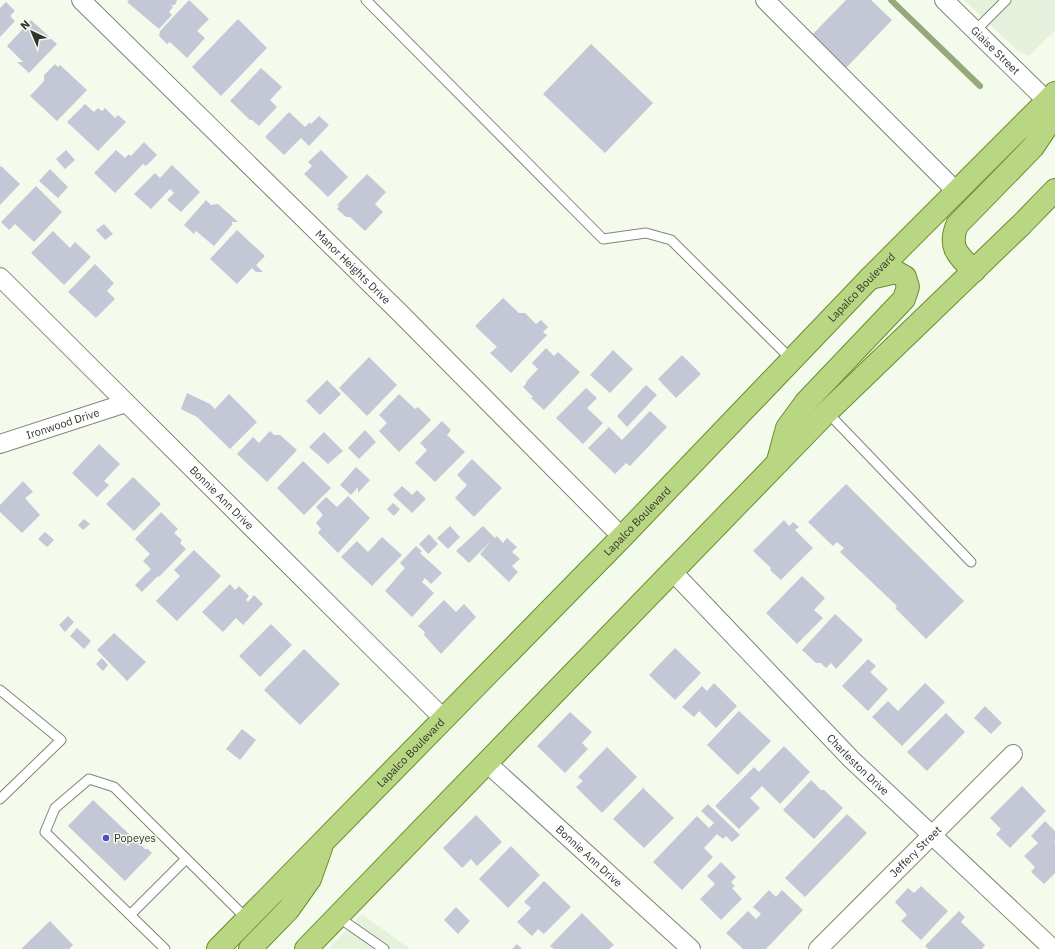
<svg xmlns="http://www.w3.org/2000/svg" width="1055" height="949" viewBox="0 0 1055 949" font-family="'IBM Plex Sans',sans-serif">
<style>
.built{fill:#e6f1db}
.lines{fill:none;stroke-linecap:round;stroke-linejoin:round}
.stream{stroke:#95aa7b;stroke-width:6}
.building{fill:#c4c7d6}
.service-casing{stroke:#808679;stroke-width:11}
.minor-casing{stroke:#808679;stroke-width:20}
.primary-casing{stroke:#6b8d2e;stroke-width:24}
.service{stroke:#fff;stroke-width:9}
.minor{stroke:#fff;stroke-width:18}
.primary{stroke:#b9d782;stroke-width:22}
.poi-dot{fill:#4850c5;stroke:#f4fbec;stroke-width:1.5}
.labels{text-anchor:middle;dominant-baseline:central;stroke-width:3;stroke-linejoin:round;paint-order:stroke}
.street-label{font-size:11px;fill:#32352f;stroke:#f4fbec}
.poi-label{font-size:11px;fill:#32352f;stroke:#f4fbec;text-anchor:start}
</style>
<rect width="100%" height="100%" fill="#f4fbec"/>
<path class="built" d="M964,0H1055V30L1029,56L1018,51Z
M362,914L410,949H328Z"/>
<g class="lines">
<path class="stream" d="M891,0L980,86"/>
</g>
<path class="building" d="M129,0H177L175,5H171L173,7L169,12L172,15L159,29L127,2Z
M189,0L209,19L197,31L205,38L187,58L170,42L167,44L159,36L160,31Z
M846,0H871L892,20L846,68L812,35Z
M6,2L15,11L10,16L15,21L0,37V8Z
M238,19L267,48L221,96L192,67Z
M31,20L57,44L29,73L17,62H23L7,46Z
M591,44L653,103L605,153L543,94Z
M55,64L58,67L60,65L87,90L57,121L30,96L44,81V75Z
M261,68L282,87L270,100L277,107L259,126L252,120H250L230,101Z
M85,104L94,112L98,108L102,111L105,108L115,118L118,115L126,122L98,151L67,122Z
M289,112L305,127L310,122L311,124L319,116L329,125L309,146L301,138L284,155L265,137Z
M144,142L157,155L146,166L143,164L115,193L94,173L116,150L125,158L129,154L131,156Z
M66,150L75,160L65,169L56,159Z
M321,150L348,177L328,197L304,174L312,166L308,162Z
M172,165L200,192L181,212L167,200L174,193L170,189L151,209L134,194L155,173L160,178Z
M1,166L20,184L0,205V167Z
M50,169L68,187L58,198L39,181Z
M367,174L386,192L375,204L383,212L365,231L350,217H346L337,209L339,206L337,205Z
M36,186L62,212L34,242L15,224L9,230L1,222Z
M206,200L211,205L218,204L238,222H232V225L214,246L196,231L194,234L184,225Z
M104,224L113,234L105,240L96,230Z
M237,230L265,256L256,265L263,272H256L252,268L237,284L210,259Z
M53,231L70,248L75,242L91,257L64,285L31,253Z
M95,264L114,283L107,291L115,299L96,318L68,292Z
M503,298L519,313H525L536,324L541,320L548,327L543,332L547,335L511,373L490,353L497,347L475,326Z
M546,348L554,356L558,352L580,372L544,410L531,398L533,397L523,387L526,384V382L538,369L532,363Z
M613,350L633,369L610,393L590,375Z
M682,355L701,374L676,398L658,379Z
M369,357L397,385L367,416L339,388Z
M327,380L341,394L320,415L306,401Z
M646,385L657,395L627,427L617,416Z
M586,388L597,398L587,408L603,423L583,444L556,418Z
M187,393L210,404L215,409L229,394L257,422L230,449L197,417L181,409Z
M399,394L415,409L418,407L431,420L399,452L379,431L387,423L379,415Z
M650,411L667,427L630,466L626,463L615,474L588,448L609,427L622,440Z
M442,421L451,430L447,435L465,452L435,482L415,463L427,450L420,443Z
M365,430L376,442L359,459L348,448Z
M270,431L274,435H280L297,450L267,482L237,454L253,437L259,443Z
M324,432L343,451L328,464L309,447Z
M99,444L120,464L104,481L109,485L97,497L72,473Z
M472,459L502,488L474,517L455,498L467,485L457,475Z
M303,461L331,488L304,515L277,488Z
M356,467L370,480L358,493V487L351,495L340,485Z
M133,477L161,504L134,531L106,504Z
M23,481L33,492L25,498L40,515L22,533L0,512V505Z
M846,484L964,601L926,639L895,608L897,606L840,552L844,548L837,542L833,546L808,522Z
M402,486L412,495L417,490L426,499L412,513L393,495Z
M348,496L370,518L338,553L318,533L321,529L316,523L323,515L316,507L326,497L337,507Z
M393,503L400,509L394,516L387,509Z
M161,512L178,529L174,533L182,540L180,543L186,549L159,577L158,576L142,592L135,585L151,569L143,561L150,554L135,539Z
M84,519L90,524L83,530L78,525Z
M784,520L789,526L793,522L799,527L795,530L813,548L781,580L770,570L771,568L753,551Z
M450,526L460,537L448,549L437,538Z
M483,526L495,538L497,536L503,543L507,538L517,547L512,552L520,559L512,566L518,572L509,582L480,554L491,541L469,563L456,551Z
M45,532L54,540L47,547L38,539Z
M429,534L438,544L428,554L419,544Z
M382,537L402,555L372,586L341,557L357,541L368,552Z
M416,546L422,551L420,553L442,573L431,584L425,578L422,582L434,593L412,617L385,591L405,568L400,563Z
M194,550L221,576L177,621L156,601L180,576L174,570Z
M802,576L825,598L814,610L823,618L797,644L766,613Z
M230,584L235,590L239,586L249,596L246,600L248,602L254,595L263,604L243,625L236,618L223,632L202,612Z
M444,600L456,612L464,604L476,617L441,654L424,635L425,632L418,626Z
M835,614L863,640L836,669L831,663L826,668L821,663H816L802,650Z
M68,616L74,622L65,632L59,625Z
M271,624L292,645L260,677L239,656Z
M77,628L91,641L84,649L70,636Z
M114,633L146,662L127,681L97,650Z
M675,648L701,673L675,700L649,675Z
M304,649L340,684L300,725L264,690Z
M102,658L108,665L103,671L96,664Z
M868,659L876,666L870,672L888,689L868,711L842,686Z
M714,683L737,706L716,728L699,711L694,717L682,707L702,686L707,691Z
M925,683L945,702L902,746L872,717L888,701L898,711Z
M985,706L1002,723L991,734L974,718Z
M739,711L771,741L738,775L707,745Z
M570,712L592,732L582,743L588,749L565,773L537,746Z
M946,713L965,732L927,771L907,752Z
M242,729L256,740L240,760L226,749Z
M784,746L810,772L780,804L762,786L750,798L760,808L739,829L715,806L754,767L759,772Z
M607,747L637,777L602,813L576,787L583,781L578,777Z
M811,780L821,790H824L843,808L814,839L783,810Z
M1022,786L1046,811L1010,848L996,834L1001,829L990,818Z
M644,787V789L674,818L644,848L613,819Z
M93,800L145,849H148L152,853L125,881L68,826Z
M708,804L740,835L732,842L726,836L723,839L717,834L704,848L713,857L682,890L653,862L697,816L709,828L714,823L701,811Z
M847,814L867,833L805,897L785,878Z
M476,815L502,842L477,866L471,859L462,868L443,848Z
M1045,821L1055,831V841L1054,842L1055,843V873L1044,884L1031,872L1035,867L1024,856L1038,843L1031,836Z
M511,846L540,875L508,908L479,879Z
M721,862L736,877L731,882L735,886L732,888L742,899L721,920L700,899L715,884L707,876Z
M544,881L571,907L544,934L538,929L532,936L517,922L531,908L524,902Z
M921,886L948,911L921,940L901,921L907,915L895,902L908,888L914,893Z
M769,890L776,897L782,890L803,910L766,949H743L726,933L748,911L756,919L761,914L753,907Z
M456,907L470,921L458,934L444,920Z
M959,911L965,917L961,922L985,945L982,949H928L925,946Z
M582,913L614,945L609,949H554L550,946Z
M50,921L73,945L69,949H21Z
M517,944L522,949H512Z"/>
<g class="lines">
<g class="service-casing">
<path id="service" d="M366,0L603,239L646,233L671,240L791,359
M975,31L1006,0
M827,412L971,562
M0,690L61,740L0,799
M130,915L186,859
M338,917L384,949
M165,949L45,832L55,808L89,779L114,787L247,919"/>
</g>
<g class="minor-casing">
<g id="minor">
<path id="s1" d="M81,0L399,312L622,537"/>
<path d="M765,0L957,192"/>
<path id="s2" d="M944,0L1047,101"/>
<path id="s3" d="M0,277L444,719"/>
<path id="s4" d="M0,444L126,403"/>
<path id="s5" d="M673,572L851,759L1053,949"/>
<path id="s6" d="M487,763L691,949"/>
<path id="s7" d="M818,949L1013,754"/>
</g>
</g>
<g class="primary-casing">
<g id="primary">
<path d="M974,271C958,255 948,248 957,225L1033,147L1055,114"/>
<path d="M778,461L787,428L806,402L904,299L908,287L905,277L896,272L870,278"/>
<path id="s8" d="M218,949L622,537L870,278L1055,93"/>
<path d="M250,949L288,910L310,879L321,848"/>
<path d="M306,949L827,412L1022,224L1055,190"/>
</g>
</g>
<use href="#service" class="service"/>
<use href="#minor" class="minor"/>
<use href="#primary" class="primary"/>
</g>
<circle class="poi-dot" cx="106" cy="838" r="4"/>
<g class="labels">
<g class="street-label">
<text stroke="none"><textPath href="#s2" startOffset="72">Giaise Street</textPath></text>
<text stroke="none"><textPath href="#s1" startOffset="381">Manor Heights Drive</textPath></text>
<text stroke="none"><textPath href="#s8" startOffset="923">Lapalco Boulevard</textPath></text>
<text stroke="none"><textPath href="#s4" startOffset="66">Ironwood Drive</textPath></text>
<text stroke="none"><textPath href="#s3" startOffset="313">Bonnie Ann Drive</textPath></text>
<text stroke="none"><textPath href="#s8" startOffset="599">Lapalco Boulevard</textPath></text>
<text stroke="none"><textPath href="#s8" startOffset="275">Lapalco Boulevard</textPath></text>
<text stroke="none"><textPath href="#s5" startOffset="267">Charleston Drive</textPath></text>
<text stroke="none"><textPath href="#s7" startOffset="138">Jeffery Street</textPath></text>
<text stroke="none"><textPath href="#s6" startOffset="138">Bonnie Ann Drive</textPath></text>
</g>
<g class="poi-label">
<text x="114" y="838">Popeyes</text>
</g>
</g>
<g transform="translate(32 32) rotate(316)" stroke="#f4fbec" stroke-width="3" paint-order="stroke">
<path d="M0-3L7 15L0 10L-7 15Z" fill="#32352f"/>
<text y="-6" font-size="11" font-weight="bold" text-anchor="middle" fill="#32352f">N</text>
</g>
</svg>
